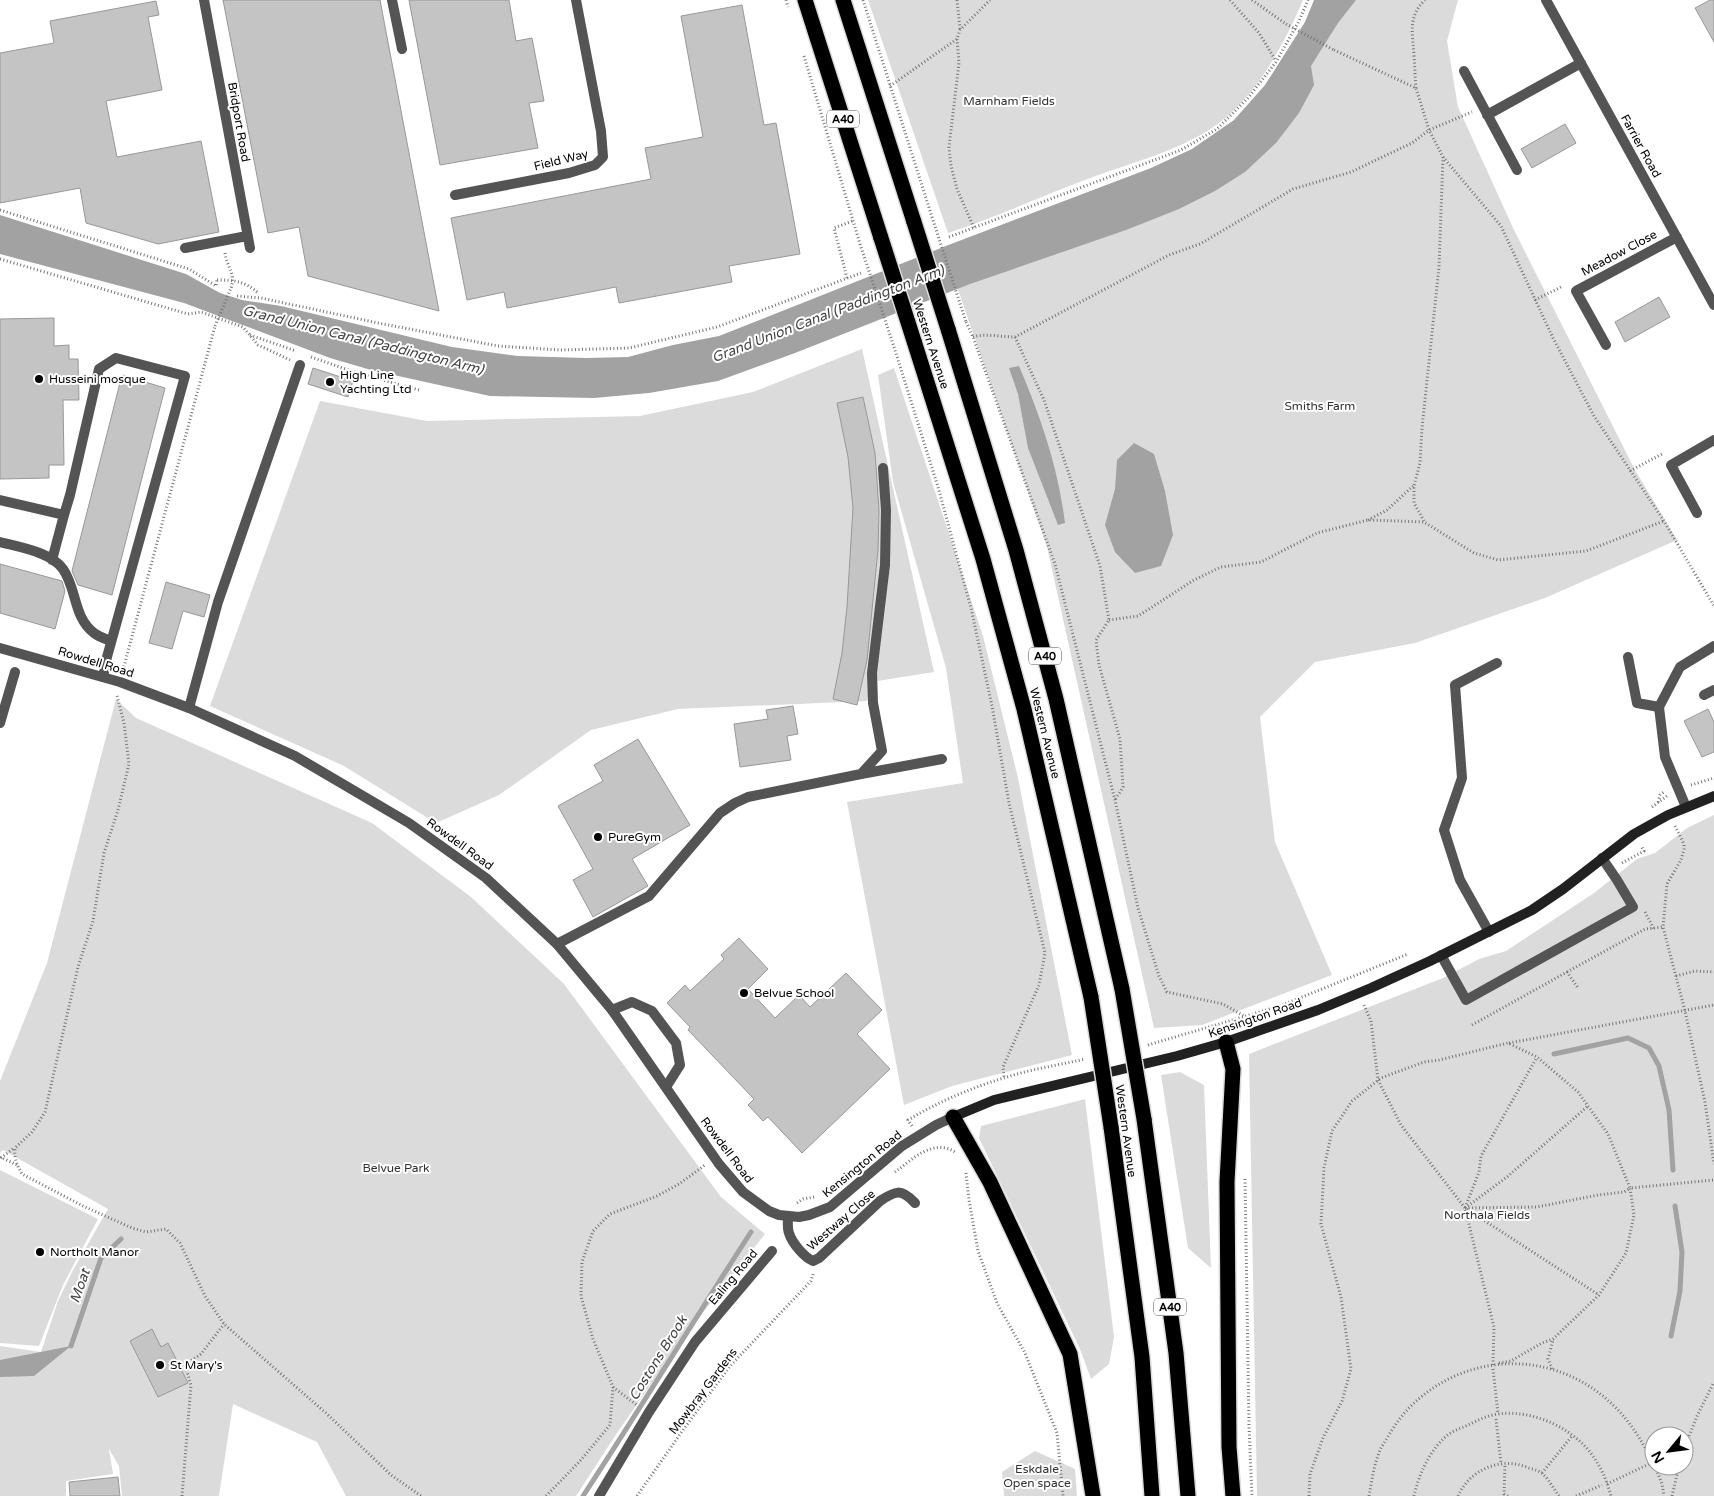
<svg xmlns="http://www.w3.org/2000/svg" width="1714" height="1496" viewBox="0 0 1714 1496" font-family="'Varela Round',sans-serif">
<style>
.green{fill:#dbdbdb;fill-rule:evenodd}
.water{fill:#a2a2a2}
.lines{fill:none;stroke-linecap:round;stroke-linejoin:round}
.stream{stroke:#a2a2a2;stroke-width:5}
.building{fill:#c4c4c4;stroke:#989898}
.highway-casing{stroke:#dbdbdb;stroke-width:18}
.path{stroke:#767676;stroke-width:3;stroke-dasharray:1 2.5;stroke-linecap:butt}
.lane{stroke:#545454;stroke-width:10}
.street{stroke:#545454;stroke-width:10}
.secondary{stroke:#212121;stroke-width:10}
.highway{stroke:#000;stroke-width:15}
.highway-bridge-casing{stroke:#dbdbdb;stroke-width:18;stroke-linecap:butt}
.path-bridge{stroke:#767676;stroke-width:3;stroke-dasharray:1 2.5;stroke-linecap:butt}
.highway-bridge{stroke:#000;stroke-width:15}
.poi-dot{fill:#000;stroke:#fff;stroke-width:2}
.labels{text-anchor:middle;dominant-baseline:central;stroke-width:4;stroke-linejoin:round;paint-order:stroke}
.shield{fill:#fff;stroke:#4c4c4c;stroke-width:1}
.shield-label{font-size:11px;font-weight:bold;fill:#000}
.park-label{font-size:12px;fill:#323232;stroke:#fff}
.street-label{font-size:12px;fill:#000;stroke:#fff}
.poi-label{font-size:12px;fill:#000;stroke:#fff;text-anchor:start}
.water-label{font-size:14px;font-style:italic;fill:#434343;stroke:#fff}
</style>
<rect width="100%" height="100%" fill="#fff"/>
<path class="green" d="M868,0H1303C1283,47 1255,99 1212,128C1177,151 1131,163 1093,177C1044,195 997,217 948,233Z
M1350,0H1458L1447,41L1458,107L1514,230L1635,470L1677,540L1545,598L1415,643L1315,662L1260,717L1275,842L1332,975L1202,1025L1154,1028L1047,547L955,281L1148,214L1313,56Z
M862,349L934,672L871,682L867,701L678,709L591,730L499,795L436,823L344,766L210,706L320,401L427,421L640,416L753,392Z
M894,368L983,636L1018,778L1072,1055L952,1086L904,1105L847,802L963,783L946,668L893,482L878,375Z
M116,699L136,718L372,823L471,897L564,984L721,1197L765,1234L686,1334L617,1433L576,1496H346L317,1442L233,1404L219,1496H122L119,1466L109,1449L113,1474L66,1481V1496H0V1346L41,1352L58,1301L73,1270L108,1209L3,1150L0,1153V1081L47,963Z
M1714,815V1496H1257L1249,1054L1443,978L1479,959L1506,951L1594,893L1637,859L1655,853L1687,828ZM1654,1436H1684V1466H1654Z
M1180,1072L1204,1085L1211,1268L1188,1248L1161,1075Z
M1085,1099L1114,1337L1109,1364L1091,1379L1080,1349L979,1138L981,1126Z
M0,1170L98,1219L63,1285L39,1346L0,1343Z
M1035,1451L1075,1469L1077,1496H1004L1002,1472Z"/>
<path class="water" d="M1314,0H1356L1338,23L1311,66L1314,85L1299,113L1276,143L1245,172L1215,191L1179,209L1126,230L970,284L795,353L718,381L649,393L594,398L490,396L439,385L371,370L330,358L184,303L0,254V215L186,274L220,293L242,300L281,306L452,347L518,356L586,358L628,357L673,345L719,336L951,244L1151,168L1192,149L1234,120L1265,85L1305,22Z
M1019,366C1041,418 1058,467 1065,523L1058,525L1028,448L1018,394L1009,368Z
M1134,443L1154,454L1165,491L1173,535L1161,566L1135,573L1115,552L1105,525L1115,489L1117,460Z
M71,1346L34,1376L0,1377V1360Z"/>
<g class="lines">
<path class="stream" d="M1554,1054L1628,1038L1649,1048L1659,1066L1669,1110L1673,1170
M1671,1336L1680,1291L1682,1252L1675,1206
M71,1346L101,1258L121,1239
M583,1496C640,1409 694,1320 751,1232"/>
</g>
<path class="building" d="M223,0H380L439,311L308,276L299,227L268,233Z
M409,0H509L516,41L532,38L544,101L529,103L538,148L440,165Z
M1710,0H1714V42L1695,8Z
M156,1L159,15L148,17L162,90L106,101L117,157L201,141L219,232L158,244L86,223L80,188L0,203V53L54,43L50,21Z
M742,5L764,125L776,123L800,254L729,266L732,282L619,303L616,287L507,308L504,292L467,300L451,218L651,179L645,148L703,137L681,16Z
M1565,124L1576,143L1532,168L1521,149Z
M1659,297L1670,317L1625,342L1615,322Z
M54,318V346L69,345V359H78L79,400H63L64,465H49V478L0,479V319Z
M313,368L353,381L348,397L308,384Z
M122,375L165,388L112,595L78,585L72,571Z
M863,397L875,453L879,510L878,550L867,660L857,705L833,699L842,653L847,607L853,508L848,457L837,403Z
M0,564L62,581L65,591L55,629L0,613Z
M166,582L210,595L204,617L183,611L172,649L149,643Z
M793,706L798,734L787,736L791,760L740,767L734,724L768,719L766,710Z
M1708,709L1714,722V752L1702,757L1684,721Z
M638,739L690,825L632,859L648,886L593,917L573,880L593,869L558,806L603,781L594,765Z
M739,938L768,969L748,989L775,1018L799,995L810,1007L846,973L882,1010L857,1034L890,1069L802,1153L768,1117L763,1121L748,1105L754,1099L688,1030L690,1027L667,1003L685,985L690,991L724,959L721,955Z
M152,1329L161,1347L168,1343L188,1383L158,1397L130,1341Z
M118,1477L120,1496H70L69,1482Z"/>
<g class="lines">
<g class="highway-casing">
<path id="highway" d="M805,0L881,238
M843,0L914,222
M948,329L1016,550L1056,699L1122,989
M914,341L983,559L1024,709L1091,997
M1226,1042L1233,1069L1227,1182L1229,1447L1233,1496
M953,1117L990,1182L1070,1354L1093,1496
M1144,1119L1176,1353L1188,1496
M1111,1127L1142,1357L1152,1496"/>
</g>
<path class="path" d="M786,0L788,7
M863,0L932,217
M957,0L960,29
M1230,0L1259,33L1276,61
M1252,0L1286,24
M957,39L959,63L949,147L951,166L957,189L974,228
M1334,50L1416,88L1429,130L1443,157L1501,226L1553,338L1594,416L1664,521L1714,606
M804,56L860,244
M890,86L957,39L960,30L990,0
M1416,88C1415,78 1415,67 1414,56C1413,35 1407,17 1425,0
M0,210L189,269L216,286L217,280
M949,237L1181,150L1217,129L1248,98L1276,62L1299,21L1308,0
M225,253C227,268 236,273 231,288
M0,259L188,314L201,312L243,327L258,345L290,360
M847,278L834,228L853,221
M217,280C233,280 245,281 258,293
M237,296L261,298L378,323L498,346L560,350L629,348L717,327L861,273
M1535,300L1563,286
M966,322L973,337L1055,564L1115,800L1138,908L1159,976L1167,992L1223,1004L1244,1016
M250,335L296,351
M973,337C985,333 1001,337 1015,337L1169,255L1200,244L1293,189L1351,172L1412,143L1429,130L1472,112
M1015,337L1044,400L1100,566L1109,620L1096,640L1099,665L1120,739L1123,787L1115,800
M894,347L938,487L971,608L992,706L1009,803L1045,953L1039,985L1003,1067L1004,1077
M311,357L357,373L419,390
M1630,471L1662,454
M1368,520L1387,510L1413,486
M1424,521L1414,503V486L1420,463L1422,428L1439,267L1443,157
M1109,620L1138,616L1194,580L1221,567L1261,562L1317,533L1368,520L1424,522L1474,553L1498,560L1586,551L1664,521
M123,670L215,326
M117,696L124,723L129,764L118,810L104,853L93,921L78,967L45,1112L32,1132L15,1148C14,1158 17,1165 22,1174L83,1206L132,1228L146,1232L166,1229L180,1243L205,1296L224,1324L327,1414L391,1475L421,1496
M1691,785L1714,778
M1658,802L1660,795L1665,791
M1652,807L1667,796
M1675,826L1684,844V849L1681,860L1667,884L1663,927L1685,1011L1705,1102L1714,1164
M1622,863L1644,851L1641,846
M1645,912L1654,929
M1567,972L1645,929L1663,927
M1676,976L1695,971L1714,972
M1364,1005L1371,1021L1378,1080L1401,1125L1465,1208L1599,1295
M1472,1025L1567,972L1578,988
M1509,1043L1714,1005
M1148,1045L1280,1006L1408,954
M912,1126L908,1120C938,1102 973,1087 1007,1077C1032,1069 1059,1065 1085,1059
M0,1157L17,1165
M1,1158L14,1148
M895,1172C912,1160 932,1138 955,1152
M966,1173L969,1200L978,1251L997,1303L1025,1353L1057,1433L1063,1496
M1245,1179L1249,1426L1252,1496
M797,1203L803,1199L814,1197
M1465,1208L1537,1207L1598,1195L1624,1192L1630,1188L1634,1215L1626,1253L1599,1295L1553,1339L1542,1343L1511,1361L1499,1363
M1465,1208L1507,1177L1588,1106
M1493,1365L1494,1327L1465,1208L1479,1172L1481,1156L1537,1057
M1493,1369L1498,1414
M1552,1369L1548,1359L1553,1340
M613,1387L638,1406
M1496,1419L1501,1463
M1684,1449L1698,1414L1714,1382
M1505,1466L1504,1494L1508,1496
M1655,1466L1662,1484L1664,1496
M1542,1473L1572,1436
M1607,1484L1649,1464
M182,1496L191,1385L185,1365L201,1354L224,1324
M546,1496L580,1461L610,1425L613,1387L593,1339L581,1296L582,1262L593,1231L610,1214L657,1196L679,1184L705,1165
M637,1496L683,1430L730,1366L811,1281L813,1274
M1309,1496L1310,1474L1323,1438L1342,1401L1351,1369L1341,1297L1321,1224L1324,1168L1332,1131L1352,1101L1381,1078L1424,1062L1439,1060L1508,1043L1537,1057L1578,1092L1608,1134L1630,1188L1714,1180
M1369,1496C1372,1480 1374,1463 1381,1448C1389,1435 1398,1419 1409,1408C1466,1350 1555,1349 1613,1405C1631,1422 1643,1443 1654,1464
M1414,1496C1419,1473 1432,1445 1452,1432C1458,1429 1464,1427 1470,1424C1478,1420 1489,1415 1498,1414C1536,1409 1580,1431 1598,1464C1604,1474 1608,1485 1611,1496
M1458,1496C1470,1469 1502,1456 1529,1468C1534,1469 1539,1471 1543,1474C1549,1480 1554,1489 1559,1496
M1576,1496L1602,1485
M1672,1496L1679,1466"/>
<path class="lane" d="M204,0L250,248
M392,0L402,49
M455,195L569,173L595,165L603,157L601,131L576,0
M185,248L247,236
M0,500L64,515L70,495L99,369L116,358L185,376L107,657L103,677
M0,542C19,547 51,552 63,569C77,589 73,617 94,633C99,637 106,639 111,641
M52,560L64,515
M1628,657L1637,703L1659,707
M1704,695L1714,690
M189,708L218,602L300,365
M861,774L882,751L873,703L872,673L885,565L886,510L883,468
M1489,932L1460,880L1444,830L1462,778L1455,685L1497,663
M557,944L649,896L720,813L735,803L748,797L861,774L942,759
M1441,955L1466,1000L1633,907L1617,880L1602,858
M612,1010L632,1002L652,1011L676,1043L680,1065L666,1087"/>
<path class="street" d="M1546,0L1714,305
M1464,71L1517,170
M1487,115L1581,63
M1606,345L1576,291L1677,237
M1697,513L1671,465L1714,440
M0,648L120,682L189,708L295,756L409,823L486,878L557,944L612,1010L719,1164L743,1192L769,1211L779,1215L799,1217L809,1215L830,1207L902,1146L936,1125L953,1117
M0,723L15,672
M1686,807L1665,757L1659,707L1680,667L1714,646
M788,1216C788,1222 787,1228 789,1233C792,1243 804,1257 813,1261L819,1258L880,1201C895,1191 901,1188 915,1203
M599,1496L649,1412L695,1342L772,1251"/>
<path class="secondary" d="M953,1117L994,1100L1177,1056L1226,1042L1318,1010L1371,988L1430,961L1532,910L1563,889L1634,834L1668,815L1714,796"/>
<use href="#highway" class="highway"/>
<g class="highway-bridge-casing">
<path id="highway-bridge" d="M914,222L948,329
M881,238L914,341
M1122,989L1144,1119
M1091,997L1111,1127"/>
</g>
<path class="path-bridge" d="M1286,24L1334,50
M932,217L966,322
M860,244L894,347
M215,326L231,288"/>
<use href="#highway-bridge" class="highway-bridge"/>
</g>
<g class="poi-dot">
<circle cx="39" cy="379" r="5"/>
<circle cx="330" cy="382" r="5"/>
<circle cx="598" cy="837" r="5"/>
<circle cx="744" cy="993" r="5"/>
<circle cx="40" cy="1252" r="5"/>
<circle cx="160" cy="1365" r="5"/>
</g>
<g class="labels">
<g class="shield">
<rect x="827" y="110.5" width="32" height="17" rx="4"/>
<rect x="1029" y="647.5" width="32" height="17" rx="4"/>
<rect x="1154" y="1298.5" width="32" height="17" rx="4"/>
</g>
<g class="shield-label">
<text x="843" y="119">A40</text>
<text x="1045" y="656">A40</text>
<text x="1170" y="1307">A40</text>
</g>
<g class="park-label">
<text x="1009" y="101">Marnham Fields</text>
<text x="1320" y="406">Smiths Farm</text>
<text x="396" y="1168">Belvue Park</text>
<text x="1487" y="1215">Northala Fields</text>
<text x="1037" y="1469">Eskdale<tspan x="1037" dy="14">Open space</tspan></text>
</g>
<g class="street-label">
<text transform="translate(239 122) rotate(80)">Bridport Road</text>
<text transform="translate(1641 146) rotate(61)">Farrier Road</text>
<text transform="translate(561 160) rotate(-14)">Field Way</text>
<text transform="translate(1619 253) rotate(-28)">Meadow Close</text>
<text transform="translate(931 344) rotate(72)">Western Avenue</text>
<text transform="translate(96 662) rotate(17)">Rowdell Road</text>
<text transform="translate(1045 733) rotate(76)">Western Avenue</text>
<text transform="translate(460 844) rotate(36)">Rowdell Road</text>
<text transform="translate(1255 1018) rotate(-19)">Kensington Road</text>
<text transform="translate(1126 1131) rotate(82)">Western Avenue</text>
<text transform="translate(727 1150) rotate(53)">Rowdell Road</text>
<text transform="translate(862 1164) rotate(-39)">Kensington Road</text>
<text transform="translate(841 1220) rotate(-41)">Westway Close</text>
<text transform="translate(733 1277) rotate(-50)">Ealing Road</text>
<text transform="translate(703 1391) rotate(-53)">Mowbray Gardens</text>
</g>
<g class="poi-label">
<text x="340" y="375">High Line<tspan x="340" dy="14">Yachting Ltd</tspan></text>
<text x="49" y="379">Husseini mosque</text>
<text x="608" y="837">PureGym</text>
<text x="754" y="993">Belvue School</text>
<text x="50" y="1252">Northolt Manor</text>
<text x="170" y="1365">St Mary's</text>
</g>
<g class="water-label">
<text transform="translate(828 314) rotate(-21)">Grand Union Canal (Paddington Arm)</text>
<text transform="translate(363 340) rotate(14)">Grand Union Canal (Paddington Arm)</text>
<text transform="translate(80 1286) rotate(-71)">Moat</text>
<text transform="translate(658 1358) rotate(-58)">Costons Brook</text>
</g>
</g>
<g transform="translate(1669 1451) rotate(241)"><circle r="24" fill="#ffffff" stroke="#999999"/>
<path d="M0-4L9 19L0 12L-9 19Z" fill="#000000"/>
<text y="-8" font-size="14" font-weight="bold" text-anchor="middle" fill="#000000">N</text>
</g>
</svg>
